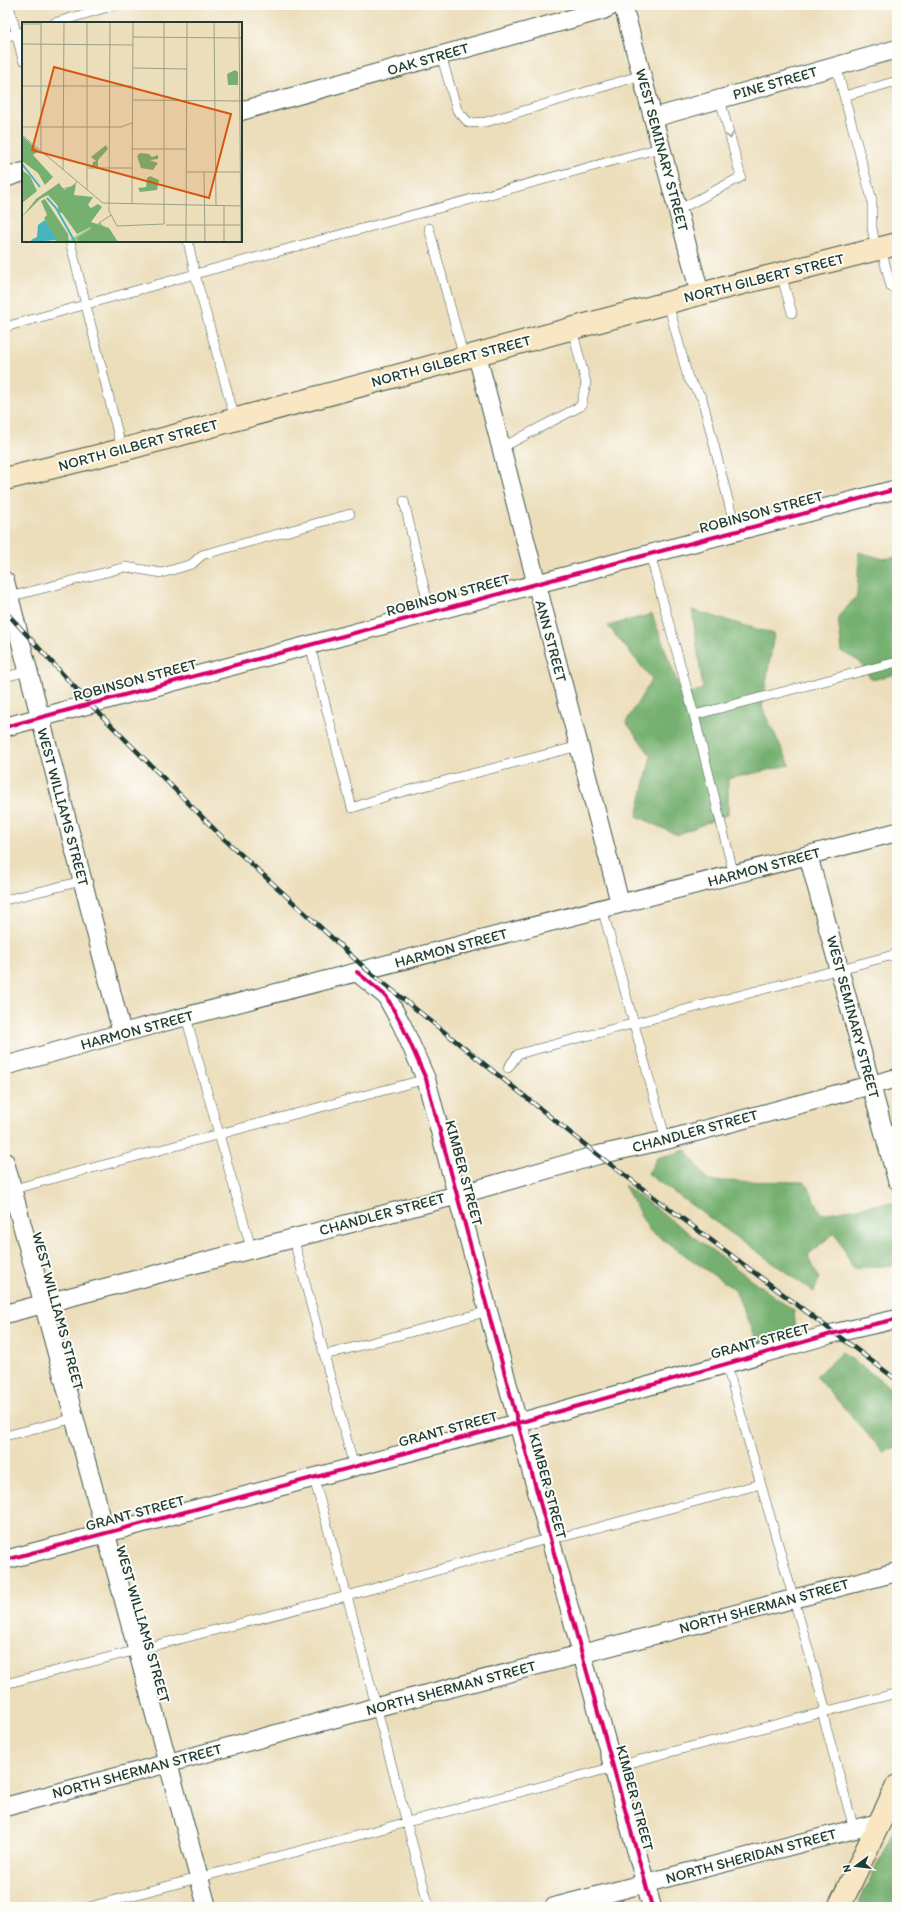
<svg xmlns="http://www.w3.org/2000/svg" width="902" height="1912" viewBox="0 0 902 1912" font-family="Itim,sans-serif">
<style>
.forest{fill:#76b070;stroke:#4a7652}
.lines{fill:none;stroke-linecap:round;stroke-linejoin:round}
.lane-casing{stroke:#3e5548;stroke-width:10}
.street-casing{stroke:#3e5548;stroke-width:20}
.secondary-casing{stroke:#3e5548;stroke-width:24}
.lane{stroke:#fff;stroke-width:9}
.street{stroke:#fff;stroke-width:18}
.secondary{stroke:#f9e7c3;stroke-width:22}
.rail-casing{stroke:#1f3d34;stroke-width:4.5}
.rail{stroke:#fdfcf7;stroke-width:3;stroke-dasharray:9;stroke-linecap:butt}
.cycleway-casing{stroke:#fdfcf7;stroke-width:6}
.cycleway{stroke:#d6006c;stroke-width:4}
.oneway{stroke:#8f9e9a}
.labels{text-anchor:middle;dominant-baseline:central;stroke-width:4;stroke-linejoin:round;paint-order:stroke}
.street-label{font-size:15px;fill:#1f3d34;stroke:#fdfcf7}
.inset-river{fill:none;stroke:#45b4c0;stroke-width:2}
.inset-road{fill:none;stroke:#9a9e85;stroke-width:1}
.view{fill:#d45610;fill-opacity:0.15;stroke:#d45610;stroke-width:2}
.inset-edge{fill:none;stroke:#1f3d34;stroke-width:2}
</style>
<rect width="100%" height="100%" fill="#fdfcf7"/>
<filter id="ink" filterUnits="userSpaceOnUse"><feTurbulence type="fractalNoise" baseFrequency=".025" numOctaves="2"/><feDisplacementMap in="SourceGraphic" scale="8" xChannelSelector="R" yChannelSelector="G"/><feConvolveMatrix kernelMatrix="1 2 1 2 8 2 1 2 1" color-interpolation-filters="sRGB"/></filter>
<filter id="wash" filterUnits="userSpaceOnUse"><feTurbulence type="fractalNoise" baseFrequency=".012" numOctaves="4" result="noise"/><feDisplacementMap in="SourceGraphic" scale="16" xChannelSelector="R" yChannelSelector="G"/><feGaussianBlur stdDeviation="0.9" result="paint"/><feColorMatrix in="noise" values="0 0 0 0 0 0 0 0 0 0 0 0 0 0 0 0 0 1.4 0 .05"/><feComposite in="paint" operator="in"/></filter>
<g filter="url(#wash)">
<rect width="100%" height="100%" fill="#ecdebb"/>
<path class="forest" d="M859,552L883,559L897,557V674L872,680L859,661L842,652L838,617L857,596Z
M692,610L774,634L762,708L790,765L728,779V814L677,835L637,816L651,756L626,722L652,679L608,626L652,614L682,695L703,689Z
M686,1150L708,1181L805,1182L822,1214L892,1202L897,1221V1265L853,1268L835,1232L808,1255L819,1279L814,1292L648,1174L657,1158Z
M624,1185L794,1311L796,1334L757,1343L735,1290L649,1230Z
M842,1352L897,1392V1448L883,1452L816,1376Z
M892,1833L897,1839V1907H857Z"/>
</g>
<g filter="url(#ink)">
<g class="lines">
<g class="lane-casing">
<path id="lane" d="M9,5L23,60
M54,23L115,5
M5,37L23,32
M441,55L457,110L469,123L486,122L642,75
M836,66L872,200V228L876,250
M844,96L897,81
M678,210L741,177L720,99
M429,228L464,358
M70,241L122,450
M188,241L195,274L235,419
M881,248L891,287
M781,274L792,313
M668,303L688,378L702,398L736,531
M5,327L195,274L660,148
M501,448L581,406L586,383L572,329
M404,501L430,613
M650,554L694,715L734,875
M9,597L126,567L162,573L192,564L202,555L350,514
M310,645L352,808L390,795L579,746
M5,677L28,671
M694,715L897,662
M5,900L82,881
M602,908L666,1140
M186,1017L251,1248
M508,1068L518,1054L897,954
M10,1190L426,1079
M293,1237L354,1467
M325,1355L489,1311
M726,1363L826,1711
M5,1436L75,1418
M314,1479L347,1596L429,1907
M5,1684L347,1596L550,1538L566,1536L761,1484
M822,1712L854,1829
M89,1907C358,1836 627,1762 897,1693"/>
</g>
<g class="street-casing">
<path id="street" d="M623,5L700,294
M241,111L603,10L613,5
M653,118L897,49
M5,178L23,172
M477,355L620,903
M5,581L122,1033
M5,727L551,580L897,489
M808,855L897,1180
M357,972L386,996L402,1025L426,1079L518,1423L652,1907
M5,1066L122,1033L897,832
M5,1162L207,1907
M5,1314L458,1195L598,1155L666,1140L897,1078
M5,1560L518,1423L835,1333L897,1319
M5,1807L377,1707L897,1572
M554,1907L878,1823"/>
</g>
<g class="secondary-casing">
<path id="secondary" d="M5,479L122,450L700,294L897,244
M839,1907L897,1786"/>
</g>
<use href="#lane" class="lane"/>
<use href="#street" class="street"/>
<use href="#secondary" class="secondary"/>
<g class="rail-casing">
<path id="rail" d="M5,611L91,705L222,837L367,970L598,1155L897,1380"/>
</g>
<use href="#rail" class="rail"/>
<g class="cycleway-casing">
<path id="cycleway" d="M5,727L551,580L897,489
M357,972L386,996L402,1025L426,1079L518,1423L652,1907
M5,1560L518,1423L835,1333L897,1319"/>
</g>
<use href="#cycleway" class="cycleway"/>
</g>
<defs><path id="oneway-chevron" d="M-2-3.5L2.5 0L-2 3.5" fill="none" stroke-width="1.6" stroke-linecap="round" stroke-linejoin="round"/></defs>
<use class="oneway" href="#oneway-chevron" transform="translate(730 136) rotate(75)"/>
</g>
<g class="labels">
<g class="street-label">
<text transform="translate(428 59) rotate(-16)">OAK STREET</text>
<text transform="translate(775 83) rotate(-16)">PINE STREET</text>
<text transform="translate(662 150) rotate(75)">WEST SEMINARY STREET</text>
<text transform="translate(764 278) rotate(-14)">NORTH GILBERT STREET</text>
<text transform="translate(451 361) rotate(-15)">NORTH GILBERT STREET</text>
<text transform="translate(138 445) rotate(-15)">NORTH GILBERT STREET</text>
<text transform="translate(761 512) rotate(-15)">ROBINSON STREET</text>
<text transform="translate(448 595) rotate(-15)">ROBINSON STREET</text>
<text transform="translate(551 641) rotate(75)">ANN STREET</text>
<text transform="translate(135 680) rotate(-15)">ROBINSON STREET</text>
<text transform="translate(63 807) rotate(75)">WEST WILLIAMS STREET</text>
<text transform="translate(764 867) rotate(-15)">HARMON STREET</text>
<text transform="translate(451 948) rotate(-15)">HARMON STREET</text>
<text transform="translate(853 1017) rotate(75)">WEST SEMINARY STREET</text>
<text transform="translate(137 1030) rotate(-15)">HARMON STREET</text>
<text transform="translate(695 1131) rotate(-15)">CHANDLER STREET</text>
<text transform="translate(464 1173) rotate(75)">KIMBER STREET</text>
<text transform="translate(382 1214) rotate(-15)">CHANDLER STREET</text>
<text transform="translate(58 1311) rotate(75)">WEST WILLIAMS STREET</text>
<text transform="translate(760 1341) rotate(-15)">GRANT STREET</text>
<text transform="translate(448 1429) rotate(-15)">GRANT STREET</text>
<text transform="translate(548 1486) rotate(75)">KIMBER STREET</text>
<text transform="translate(135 1513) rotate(-15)">GRANT STREET</text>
<text transform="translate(764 1606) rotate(-15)">NORTH SHERMAN STREET</text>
<text transform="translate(143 1624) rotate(74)">WEST WILLIAMS STREET</text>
<text transform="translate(451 1688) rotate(-15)">NORTH SHERMAN STREET</text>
<text transform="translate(137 1771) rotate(-15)">NORTH SHERMAN STREET</text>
<text transform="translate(635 1798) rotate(75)">KIMBER STREET</text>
<text transform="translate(751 1856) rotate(-15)">NORTH SHERIDAN STREET</text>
</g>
</g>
<g transform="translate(22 22)">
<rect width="220" height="220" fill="#ecdebb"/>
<path d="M78,200L93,220H44Z" fill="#93cd82"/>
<path d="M213,48L216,50V63H206L205,52ZM0,114L17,129L11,133L31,155L23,163L16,151L0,139ZM84,123L86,127L76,138V145H70L71,140L74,139L69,135ZM118,131L127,132L130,135L136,133V137L128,138L136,141L131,148L119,146L115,134ZM0,148L8,154L15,169L0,181ZM128,154L137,158L135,168L118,170L116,166L124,165L125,156ZM37,161L42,168L54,162L52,173L71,175L66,183L69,186L76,182L80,185L69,200L87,206L96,220H57L55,216L69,207V205L55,212L40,191L36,190V184L26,173L18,177L0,195L14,177ZM23,177L46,212L47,220H32L34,218L22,196L25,193L19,179Z" fill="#76b070"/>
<path d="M23,198L35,218L10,220L9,218L15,215L16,203Z" fill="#45b4c0"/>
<path class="inset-river" d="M0,142L18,165M25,176L34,186L53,220"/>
<path class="inset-road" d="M88,0L87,189L95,204L142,202V0M192,0L194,184M217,0L219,220M0,2H19M111,15L220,16M0,22L111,23M111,46L165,47M0,64H110M110,78L220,79M0,105H99L110,101M0,113L81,181L220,184M110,127H164M19,128V0M65,146H110M41,148L42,0M165,150H220M182,150L183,220M39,167L49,165L55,160M65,168V0M110,182L111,0M77,201L89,193M144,203H220M164,220L165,0M202,220V184"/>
<path class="view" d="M32,45L209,92L187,176L10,128Z"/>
<rect width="220" height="220" class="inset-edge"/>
</g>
<rect width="902" height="1912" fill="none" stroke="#fdfcf7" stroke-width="20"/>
<g transform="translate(856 1866) rotate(255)" stroke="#fdfcf7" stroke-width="3" paint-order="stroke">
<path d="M0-3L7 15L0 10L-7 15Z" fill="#1f3d34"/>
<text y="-6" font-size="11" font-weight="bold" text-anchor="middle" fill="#1f3d34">N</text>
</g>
</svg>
